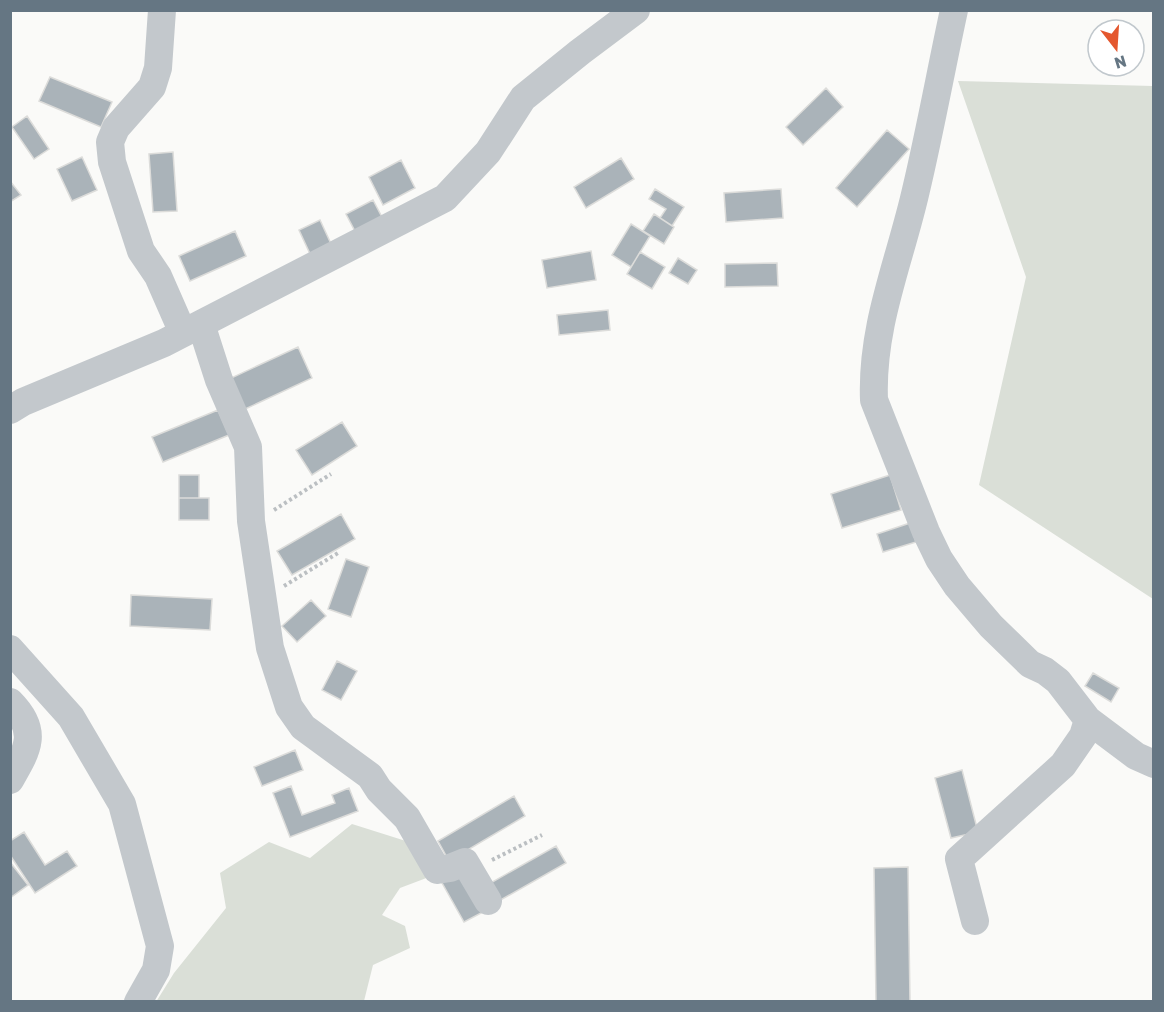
<svg xmlns="http://www.w3.org/2000/svg" width="1164" height="1012" viewBox="0 0 1164 1012" font-family="Rubik,sans-serif">
<style>
.green{fill:#dadfd7}
.building{fill:#aab3b9;stroke:#dcdcda;stroke-width:1.5}
.lines{fill:none;stroke-linecap:round;stroke-linejoin:round}
.path{stroke:#bbbfc2;stroke-width:4;stroke-dasharray:3 3;stroke-linecap:butt}
.minor{stroke:#c3c8cc;stroke-width:28}
</style>
<rect width="100%" height="100%" fill="#fafaf8"/>
<path class="green" d="M958,81L1153,86V599L979,485L1026,277Z
M352,824L409,842L437,874L400,888L382,915L405,926L410,948L373,965L364,1001L156,1002L174,973L226,908L220,873L269,842L310,858Z"/>
<path class="building" d="M50,77L112,102L101,127L39,101Z
M826,88L843,107L803,145L786,127Z
M27,116L49,149L34,159L12,127Z
M887,130L909,149L857,207L836,188Z
M173,152L177,211L153,212L149,154Z
M82,157L97,190L72,201L57,169Z
M621,158L634,179L586,208L574,187Z
M401,160L415,188L383,205L369,177Z
M10,181L21,195L10,202Z
M655,189L684,207L672,226L660,218L666,209L649,199Z
M781,189L783,218L726,222L724,193Z
M373,200L384,221L357,235L346,214Z
M654,214L674,227L664,244L643,231Z
M320,220L332,246L311,256L299,230Z
M631,224L650,236L631,267L612,255Z
M235,231L246,256L190,281L179,256Z
M591,251L596,280L547,288L542,260Z
M640,252L665,267L652,289L627,274Z
M678,258L697,270L688,284L669,273Z
M777,263L778,286L725,287V264Z
M608,310L610,330L559,335L557,315Z
M298,347L312,378L243,410L229,379Z
M218,410L229,435L163,462L152,437Z
M342,422L357,446L312,475L296,450Z
M179,475H199V498H179Z
M890,475L901,510L842,528L831,494Z
M179,498H209V520H179Z
M341,514L355,539L292,575L277,551Z
M910,523L916,542L883,552L877,534Z
M346,559L369,567L351,617L328,609Z
M131,595L212,599L210,630L130,626Z
M311,600L326,616L297,642L282,626Z
M337,661L357,671L341,700L322,690Z
M1093,673L1119,688L1111,702L1085,686Z
M295,750L303,770L262,786L254,767Z
M962,770L978,832L951,838L935,778Z
M291,786L302,815L335,803L332,795L349,788L358,811L290,837L273,793Z
M514,796L525,816L449,861L438,841Z
M24,832L45,865L67,851L77,866L35,893L10,855V841Z
M556,846L566,863L497,902L487,885Z
M10,862L28,885L10,898Z
M908,867L910,1002H876L874,868Z
M461,869L485,911L464,922L441,881Z"/>
<g class="lines">
<path class="path" d="M274,510L331,474
M284,586L338,553
M492,860L542,835"/>
<path class="minor" d="M162,10L158,68L152,87L116,128L110,142L112,162L141,251L158,276L183,333
M954,10C941,70 930,131 916,190C900,261 871,325 874,400L926,532L939,559L957,586L991,626L1030,664L1045,671L1058,681L1088,720L1083,736L1063,765L959,859L975,921
M201,324L219,380L248,447L251,521L270,648L289,707L303,727L370,776L379,790L407,818L437,870L450,868L465,862L488,901
M10,410L23,402L164,343L445,198L488,152L523,98L580,52L636,10
M10,649L71,717L122,804L160,946L156,970L138,1002
M10,702C39,731 28,749 10,780
M1088,720L1136,756L1154,764"/>
</g>
<rect width="1164" height="1012" fill="none" stroke="#657683" stroke-width="24"/>
<g transform="translate(1116 48) rotate(163)"><circle r="28" fill="#ffffff" stroke="#c1c8cd" stroke-width="1.5"/>
<path d="M0-4.5L10 22L0 15L-10 22Z" fill="#e4572e"/>
<text y="-9" font-size="16" font-weight="bold" text-anchor="middle" fill="#657683">N</text>
</g>
</svg>
